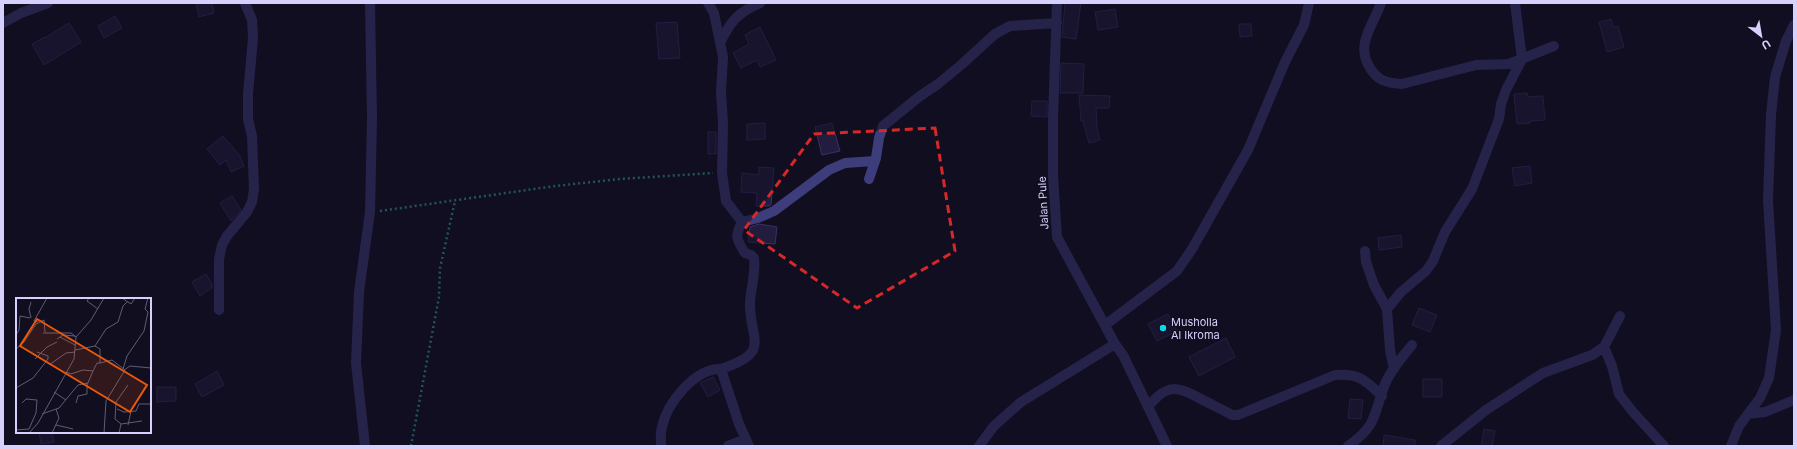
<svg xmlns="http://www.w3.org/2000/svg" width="1797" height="449" viewBox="0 0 1797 449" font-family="Inter,sans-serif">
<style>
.building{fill:#221c3f;stroke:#3a3069}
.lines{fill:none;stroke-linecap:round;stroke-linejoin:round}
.path{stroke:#37aaa0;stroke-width:2.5;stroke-dasharray:2 3;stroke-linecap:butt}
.minor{stroke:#3e3d7b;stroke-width:10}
.marked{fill:none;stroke:#d62828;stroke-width:3;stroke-dasharray:8 5;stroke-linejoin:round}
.poi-dot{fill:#11d6e7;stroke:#110e20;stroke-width:1.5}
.labels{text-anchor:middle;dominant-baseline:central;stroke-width:3;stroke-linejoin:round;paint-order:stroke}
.street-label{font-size:11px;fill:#d5d0fc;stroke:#110e20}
.poi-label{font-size:11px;fill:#d5d0fc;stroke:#110e20;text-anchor:start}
.inset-road{fill:none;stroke:#5f5c78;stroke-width:1}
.view{fill:#e8590c;fill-opacity:0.15;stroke:#e8590c;stroke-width:2}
.inset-edge{fill:none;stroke:#d5d0fc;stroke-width:2}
</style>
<rect width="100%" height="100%" fill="#110e20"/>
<path class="building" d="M196,3H212L214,13L199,17Z
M1065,3H1081L1076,39L1062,37Z
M1115,9L1118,27L1098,30L1095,12Z
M115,16L122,28L104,38L98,26Z
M1611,19L1613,27L1618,26L1624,47L1607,52L1599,22Z
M677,22L680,58L659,59L656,23Z
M69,23L81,42L44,65L32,44L45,37V38Z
M1239,24H1251L1252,36L1240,37Z
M760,27L776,60L760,67L757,60L741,68L733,53L749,44L745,35Z
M1061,63L1084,64L1083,93H1060Z
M1527,93L1528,97L1543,96L1545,120L1530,121V123L1517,124L1514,94Z
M1079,95L1110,96L1109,108H1096L1097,127L1100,140L1089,143L1083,121H1081Z
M1032,101H1047V117L1031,116Z
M765,123V139L747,140V124Z
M832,123L840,151L822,155L815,127Z
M708,132H716V154H708Z
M223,136L240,156L244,166L231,172L226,160L220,165L207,149Z
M1530,166L1532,183L1515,186L1512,168Z
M759,167L774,168L771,205L768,206H756L757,193L741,192L742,173L759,175Z
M232,196L241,210L231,221L220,203Z
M759,224L777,227L775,244L748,242L750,227Z
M1401,235L1402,247L1379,250L1378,238Z
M206,274L212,284V288L200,296L192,282Z
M1419,308L1437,315L1430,332L1412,325Z
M1168,314L1177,331L1157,341L1148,324Z
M1226,338L1235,357L1199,376L1189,357Z
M217,371L224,385L202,397L195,384Z
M713,377L720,390L708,397L700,383Z
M1423,379H1442V397H1423Z
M157,387H176V401L157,402Z
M1350,399L1363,400L1361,419L1348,418Z
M1484,429L1495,431L1492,446H1481Z
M39,432H52L54,442L41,444Z
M1384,435L1415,440V446H1383Z"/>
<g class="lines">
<path class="path" d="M380,211L555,186L620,179L713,173
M411,446L439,297L440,268L455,201"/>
<path class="minor" d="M708,3L714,13L723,57L721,92L723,123L722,173L726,201L742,222
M1057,3L1053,118V176L1057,237L1115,344L1123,355L1167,446
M1381,3C1373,26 1355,44 1370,68C1378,81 1387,83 1402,84L1476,65L1509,64L1554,46
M3,23L21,13L48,3
M720,43C730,22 738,12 760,3
M869,179L876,158L879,138L883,126L920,96L938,84L961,65L995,34L1010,26L1057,23
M1365,251L1366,262L1374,285L1387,309L1390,350L1394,369
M1387,309L1401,292L1426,271L1433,261L1445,232L1472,189L1499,119L1501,104L1506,90L1522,59L1515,3
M219,310V259L222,245L227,236L247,212L252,202L254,189L252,136L248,119V94L253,38L252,20L245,3
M1105,325L1177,271L1192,249L1248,150L1285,62L1304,25L1309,3
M1604,347L1612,366L1619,394L1633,412L1664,446
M1148,407C1167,383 1177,386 1201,399C1212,405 1222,409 1232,415H1238L1335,375C1359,373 1365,380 1382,396
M1748,414L1765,412L1794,400
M365,446L356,363L359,292L370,212L372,119L370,3
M661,446C661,440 660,433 662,427C667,403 695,368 721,369
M728,446L746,439
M749,446L739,424L721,369C773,352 749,340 750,302C751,288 756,272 754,258L751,255L745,253C737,240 734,237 742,222L758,218L774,211L829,170L845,163L875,161
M979,446L994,426L1021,402L1115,344
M1348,446C1378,425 1373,415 1385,384C1391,370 1402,357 1412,345
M1441,446L1486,410L1543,373L1592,355L1604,347L1620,316
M1731,446L1739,426L1760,398L1769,378L1776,330L1768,200L1771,115L1775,77L1786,41L1794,25"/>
</g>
<path d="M0 0H1797V449H0ZM935,128L955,251L857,308L744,230L814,134Z" fill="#110e20" fill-opacity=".55" fill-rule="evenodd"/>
<path class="marked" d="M935,128L955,251L857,308L744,230L814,134Z"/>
<circle class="poi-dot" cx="1163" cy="328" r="4"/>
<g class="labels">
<g class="street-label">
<text transform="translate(1043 203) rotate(-93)">Jalan Pule</text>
</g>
<g class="poi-label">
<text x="1171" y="322">Musholla<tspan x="1171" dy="13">Al Ikroma</tspan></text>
</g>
</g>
<g transform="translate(16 298)">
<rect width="135" height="135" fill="#110e20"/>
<path class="inset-road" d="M73,0L71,3L82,11M106,0L115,6L119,0M15,20L13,11L15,4M22,24L18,23L31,0M27,35H55L60,39M0,37L3,32L4,18L14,20M44,39L59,47M41,41L47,37L59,38M0,51L8,44L20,26L28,22L29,34M59,52L79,48L90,31L102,24L107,8L111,4M19,61L31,49L41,44M84,65L96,62L109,72L90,103L88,135M33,67L50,55L59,54M107,71L111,58L128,33L132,14L129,11L132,0M67,72L77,73L81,65H84V51L79,48M108,72L114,68L135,70M50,74L55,76L67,72M0,90L17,80L32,61V58L21,54M38,94L50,102M6,105L10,101L21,102L20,115L13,131M60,105L62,98L71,96V87L77,73M101,111L108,114L120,113L123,106H134M26,116L43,110L62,87L72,85M105,126L99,121L100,104L112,87M40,127L57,131M112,127L115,113M0,132L13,131M13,135L22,125L58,61L60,39L75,22L88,0M36,135L43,120L40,111M103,135L105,126L126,123"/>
<path class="view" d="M21,21L131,87L114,114L4,48Z"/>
<rect width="135" height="135" class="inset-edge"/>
</g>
<rect width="1797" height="449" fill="none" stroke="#d5d0fc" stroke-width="8"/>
<g transform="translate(1761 36) rotate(149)" stroke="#110e20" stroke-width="3" paint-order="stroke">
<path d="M0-3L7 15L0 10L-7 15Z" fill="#d5d0fc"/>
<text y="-6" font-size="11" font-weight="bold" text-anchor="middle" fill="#d5d0fc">U</text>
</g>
</svg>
